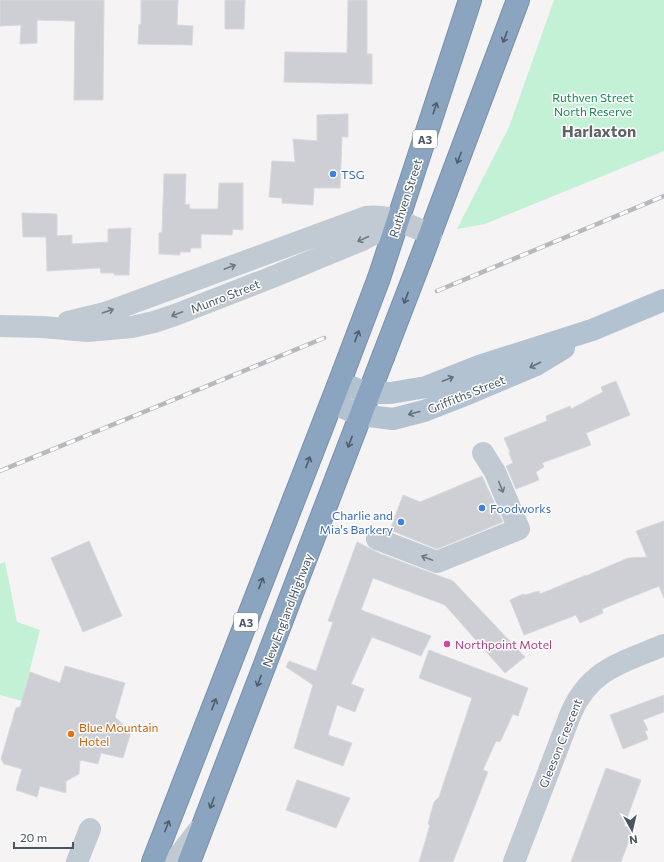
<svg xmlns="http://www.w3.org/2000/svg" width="664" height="862" viewBox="0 0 664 862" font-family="Commissioner,sans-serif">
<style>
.green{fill:#c3f1d5}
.building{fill:#cdcfd5;stroke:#d7d9de}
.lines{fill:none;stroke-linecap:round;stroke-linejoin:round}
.highway-casing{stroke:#7690ad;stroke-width:24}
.minor{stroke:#c1cad2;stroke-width:22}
.major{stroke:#b3c2d1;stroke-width:22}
.highway{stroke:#8ba5c1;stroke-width:22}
.rail-casing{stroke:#b5b8bd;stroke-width:4.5}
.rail{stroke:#fff;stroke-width:3;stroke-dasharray:9;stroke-linecap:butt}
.highway-bridge-casing{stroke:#7690ad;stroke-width:24;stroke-linecap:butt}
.highway-bridge{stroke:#8ba5c1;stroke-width:22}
.oneway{stroke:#505e6b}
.oneway2{stroke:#6e7983}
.oneway3{stroke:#64717d}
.shop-dot{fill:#3f7fe0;stroke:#fff;stroke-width:1.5}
.hotel-dot{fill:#d1479c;stroke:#fff;stroke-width:1.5}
.food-dot{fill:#e8710a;stroke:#fff;stroke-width:1.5}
.labels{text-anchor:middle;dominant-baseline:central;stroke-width:3;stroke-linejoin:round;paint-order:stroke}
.shield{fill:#fff;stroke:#808990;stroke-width:1}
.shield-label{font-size:11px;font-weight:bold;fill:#4a5661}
.park-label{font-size:12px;fill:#17864f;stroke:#fff}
.shop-label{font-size:12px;fill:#366cbe;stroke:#fff;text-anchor:start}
.street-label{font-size:12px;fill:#4a5661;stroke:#fff}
.hotel-label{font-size:12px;fill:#b23c85;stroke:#fff;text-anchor:start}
.food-label{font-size:12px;fill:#c56008;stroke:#fff;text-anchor:start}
.district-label{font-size:16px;font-weight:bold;fill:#5f6368;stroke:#fff}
</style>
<rect width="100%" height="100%" fill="#f5f3f3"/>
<path class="green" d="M554,0H664V151L485,224L457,229L509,127Z
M5,562L17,622L40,630L22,701L0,695V564Z"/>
<path class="building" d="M0,0H104L103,100H74L75,21L37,20V43L20,44L21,25L0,26Z
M141,0H178L177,25L193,26L192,45L138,44L139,24L141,25Z
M225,0H245L244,29H225Z
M348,0H367V54H372V84L284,82L285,52L347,53Z
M348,114V137H342L340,188H314L313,205L282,203V198L269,197L272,161L295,162L293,139L317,141V115Z
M164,174H186L185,205L189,204L190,209H218L219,183H243V230L233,229L232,235L201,234V248H191L190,252H180V255L159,254V233L162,232Z
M22,213L57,214V236L72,235V244L108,242V229L131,228L129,275H114V273H101L100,268L47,271L46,237H23Z
M616,381L630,415L586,433L591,445L542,463L544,467L536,472L539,480L516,489L506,466L513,463L509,453L510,452L504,438L547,421L546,416L570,406L571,409L603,392L601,387Z
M482,476L503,522L437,549L390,530L403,495L420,502Z
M664,521V598L659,586L602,609L603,613L580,623L576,615L524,635L510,600L523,594L525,595L539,591L540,594L586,575V576L628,558L647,557L636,531Z
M89,541L122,616L83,632L51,558Z
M357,542L381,554L453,581L525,657L505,673L445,605L373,578L361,610L431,636L421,656L372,637L351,684L364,689L355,712L337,705L328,735L352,743L343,766L294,748L313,685L286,667L289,661L316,671L333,622L328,621Z
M429,650L528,688L518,716L513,714L500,742L496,741L483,770L488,772L453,862H419L430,825L428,824L434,802L439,797L472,698L419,678Z
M65,666L125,683L115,717L131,732L123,758L101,753L98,764L80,760L79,774L66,781V793L40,786L37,797L16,790L22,769L4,764L1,759L16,708L20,707L30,672L60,683Z
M664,695V712L643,720L648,730L645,731L648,739L623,749L610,715Z
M606,768L641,780L624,826L633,829L621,862H571Z
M297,780L350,798L336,828L286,810Z"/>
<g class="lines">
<g class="highway-casing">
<path id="highway" d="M420,261L518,0
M379,278L470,0
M153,862L343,373
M189,862L383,357"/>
</g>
<path class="minor" d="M68,322L105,313L366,217C388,214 410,226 431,234
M0,326L43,327L87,331L132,327L154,322L175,315L275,276L362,240L398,221
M377,539L437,562L519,529L495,472L483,453
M77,862L90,829
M174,862L198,831
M514,862L571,713C590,669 623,662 664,645"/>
<path class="major" d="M339,383L369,393H391L426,387L479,366L592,330L664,300
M332,403L361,415L393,419L424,411L460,397L536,365L564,348"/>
<use href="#highway" class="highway"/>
<g class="rail-casing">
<path id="rail" d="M437,291L664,196
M0,471L324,338"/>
</g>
<use href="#rail" class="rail"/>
<g class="highway-bridge-casing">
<path id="highway-bridge" d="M383,357L420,261
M343,373L379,278"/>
</g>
<use href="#highway-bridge" class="highway-bridge"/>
</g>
<defs><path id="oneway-shaft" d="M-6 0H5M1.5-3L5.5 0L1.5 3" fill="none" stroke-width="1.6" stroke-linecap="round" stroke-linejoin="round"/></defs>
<g class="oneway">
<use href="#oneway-shaft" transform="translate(505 37) rotate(111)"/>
<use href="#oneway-shaft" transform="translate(435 108) rotate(-72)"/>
<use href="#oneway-shaft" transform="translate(459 158) rotate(111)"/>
<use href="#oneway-shaft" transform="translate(406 298) rotate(111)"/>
<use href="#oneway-shaft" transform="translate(357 336) rotate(-69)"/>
<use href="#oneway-shaft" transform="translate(350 442) rotate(111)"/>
<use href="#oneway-shaft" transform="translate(308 462) rotate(-69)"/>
<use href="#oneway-shaft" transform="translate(261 583) rotate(-69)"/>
<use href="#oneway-shaft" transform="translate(259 681) rotate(111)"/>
<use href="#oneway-shaft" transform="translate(214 704) rotate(-69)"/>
<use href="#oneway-shaft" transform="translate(212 803) rotate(111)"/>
<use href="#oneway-shaft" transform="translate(167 826) rotate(-69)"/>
</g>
<g class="oneway2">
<use href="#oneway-shaft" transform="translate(363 239) rotate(155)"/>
<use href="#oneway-shaft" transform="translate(230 267) rotate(-20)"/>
<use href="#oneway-shaft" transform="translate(108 311) rotate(-19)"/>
<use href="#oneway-shaft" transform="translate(177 314) rotate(159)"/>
<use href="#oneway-shaft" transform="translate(501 487) rotate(68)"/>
<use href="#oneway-shaft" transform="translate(427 558) rotate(-159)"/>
</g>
<g class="oneway3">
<use href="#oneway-shaft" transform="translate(535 365) rotate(153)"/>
<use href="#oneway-shaft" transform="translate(448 379) rotate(-22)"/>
<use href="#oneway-shaft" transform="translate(414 413) rotate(165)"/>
</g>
<g class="shop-dot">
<circle cx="333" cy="174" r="4"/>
<circle cx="482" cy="508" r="4"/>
<circle cx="401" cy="522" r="4"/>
</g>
<circle class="hotel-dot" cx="447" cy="644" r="4"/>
<circle class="food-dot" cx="71" cy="734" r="4"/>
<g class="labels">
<g class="shield">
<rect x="413" y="130" width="24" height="18" rx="3"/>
<rect x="234" y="613" width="24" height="18" rx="3"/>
</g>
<g class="shield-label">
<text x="425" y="139">A3</text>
<text x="246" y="622">A3</text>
</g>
<g class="park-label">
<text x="593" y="97">Ruthven Street<tspan x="593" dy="14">North Reserve</tspan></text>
</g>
<g class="shop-label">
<text x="341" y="174">TSG</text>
<text x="490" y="508">Foodworks</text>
<text x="393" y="515" text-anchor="end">Charlie and<tspan x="393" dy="14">Mia's Barkery</tspan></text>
</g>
<g class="street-label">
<text transform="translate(405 198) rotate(-72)">Ruthven Street</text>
<text transform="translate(225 296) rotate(-21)">Munro Street</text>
<text transform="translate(466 394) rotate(-22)">Griffiths Street</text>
<text transform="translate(287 610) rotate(-69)">New England Highway</text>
<text transform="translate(560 743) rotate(-68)">Gleeson Crescent</text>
</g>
<g class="hotel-label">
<text x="455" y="644">Northpoint Motel</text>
</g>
<g class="food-label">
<text x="79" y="727">Blue Mountain<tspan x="79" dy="14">Hotel</tspan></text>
</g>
<g class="district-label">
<text x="599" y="130">Harlaxton</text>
</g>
</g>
<g transform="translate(632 830) rotate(172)" stroke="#ffffff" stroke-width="3" paint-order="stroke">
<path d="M0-3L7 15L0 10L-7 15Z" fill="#4a5661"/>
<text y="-6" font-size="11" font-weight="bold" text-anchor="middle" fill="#4a5661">N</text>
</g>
<path d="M14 842v6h59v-6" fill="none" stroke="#4a5661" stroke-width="2"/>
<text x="20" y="842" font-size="12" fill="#4a5661" stroke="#ffffff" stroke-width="3" paint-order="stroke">20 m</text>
</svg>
